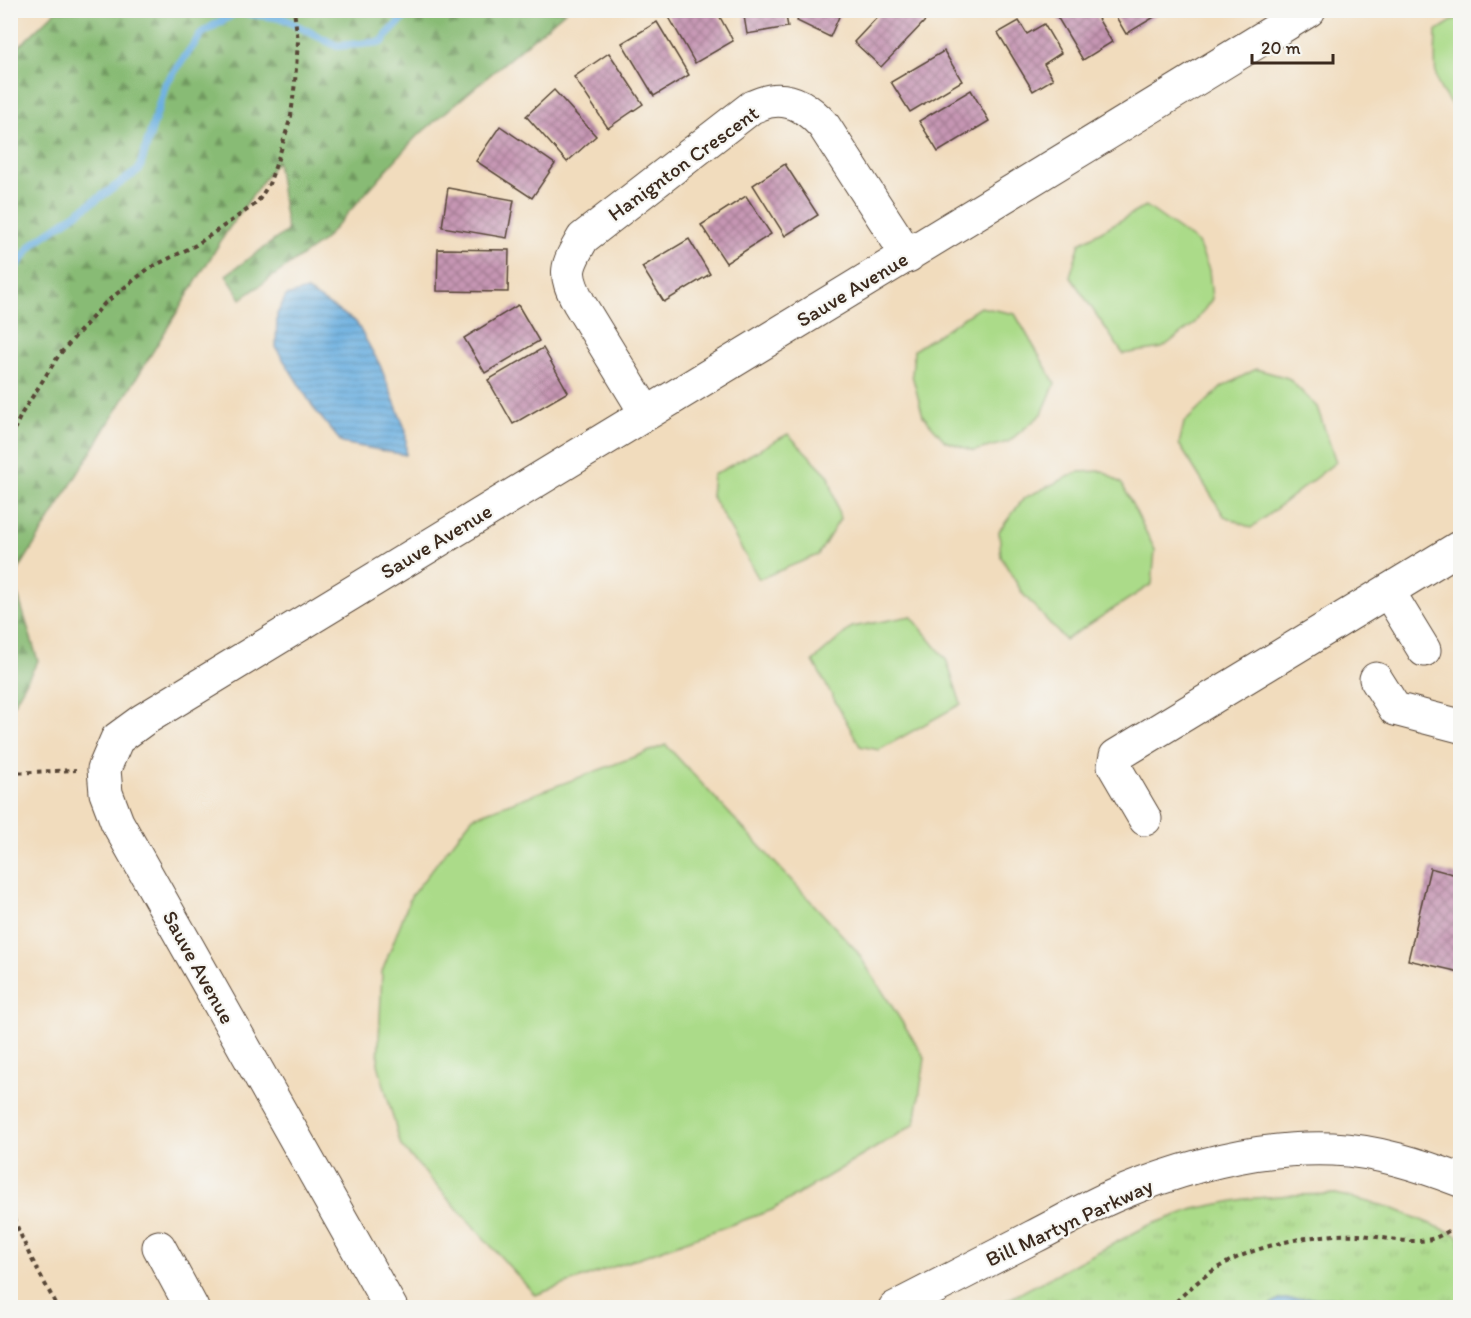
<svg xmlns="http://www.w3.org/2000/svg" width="1471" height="1318" viewBox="0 0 1471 1318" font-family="Itim,sans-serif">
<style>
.grass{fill:url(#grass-tufts);stroke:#738254;stroke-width:1.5}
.forest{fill:url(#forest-firs);stroke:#62724a;stroke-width:1.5}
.pitch{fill:#abdb89;stroke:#738254;stroke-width:1.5}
.water{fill:url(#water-rules);stroke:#526c7f;stroke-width:1.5}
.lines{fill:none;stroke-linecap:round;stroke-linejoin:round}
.stream{stroke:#6aafe0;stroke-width:8}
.building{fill:url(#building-cross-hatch)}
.minor-casing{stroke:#564536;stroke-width:35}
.path{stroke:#564536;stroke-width:4;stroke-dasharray:4.5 4.5;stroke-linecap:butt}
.minor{stroke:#fff;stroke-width:33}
.labels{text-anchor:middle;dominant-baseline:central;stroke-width:4.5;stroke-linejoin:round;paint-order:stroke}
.street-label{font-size:21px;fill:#3b2a1e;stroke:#f6f6f2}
</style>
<defs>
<pattern id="grass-tufts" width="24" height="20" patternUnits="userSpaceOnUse" patternTransform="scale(1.5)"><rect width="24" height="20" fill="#abdb89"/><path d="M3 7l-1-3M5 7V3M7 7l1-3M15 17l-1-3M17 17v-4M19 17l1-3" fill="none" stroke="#94bc76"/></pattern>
<pattern id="forest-firs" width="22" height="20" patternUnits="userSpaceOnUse" patternTransform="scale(1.5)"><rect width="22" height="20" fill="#88bb75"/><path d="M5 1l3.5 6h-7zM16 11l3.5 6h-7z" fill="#70985f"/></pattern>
<pattern id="water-rules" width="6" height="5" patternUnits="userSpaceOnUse" patternTransform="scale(1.5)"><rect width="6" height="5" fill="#6aafe0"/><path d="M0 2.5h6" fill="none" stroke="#588fb5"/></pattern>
<pattern id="building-cross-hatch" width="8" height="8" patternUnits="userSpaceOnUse" patternTransform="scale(1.5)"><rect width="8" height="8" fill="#c696b4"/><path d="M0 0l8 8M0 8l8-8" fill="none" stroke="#a27b92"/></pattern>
</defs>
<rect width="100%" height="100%" fill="#f6f6f2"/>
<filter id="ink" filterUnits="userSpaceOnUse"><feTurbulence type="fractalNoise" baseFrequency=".0167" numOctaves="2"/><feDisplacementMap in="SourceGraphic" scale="12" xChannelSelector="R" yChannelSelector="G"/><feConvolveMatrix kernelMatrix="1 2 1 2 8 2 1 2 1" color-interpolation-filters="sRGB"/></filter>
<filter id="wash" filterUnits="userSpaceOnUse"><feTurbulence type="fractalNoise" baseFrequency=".008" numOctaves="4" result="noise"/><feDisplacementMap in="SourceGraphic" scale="24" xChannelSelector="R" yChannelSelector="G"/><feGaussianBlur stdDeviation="1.35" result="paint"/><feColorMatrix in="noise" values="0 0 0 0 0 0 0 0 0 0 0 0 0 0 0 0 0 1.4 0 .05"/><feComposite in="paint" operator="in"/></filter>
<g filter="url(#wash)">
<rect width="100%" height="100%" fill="#f1dcbd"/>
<path class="grass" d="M1336,1194L1389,1207L1455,1234L1460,1238V1307L992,1308L1147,1226L1194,1209L1244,1199L1291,1195Z"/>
<path class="forest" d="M56,11H566L415,138L323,241L241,299L226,275L287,231L277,161L227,231L13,579L38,661L11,709V54Z"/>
<path class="pitch" d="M1460,16V115C1452,106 1443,95 1438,84C1433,73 1436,44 1436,31Z
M1146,206L1198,243L1209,270L1212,299L1194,324L1162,348L1123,354L1070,276L1080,243Z
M980,307L1015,314L1055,383L1042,414L1008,442L974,451L945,441L923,416L912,375L914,350Z
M1256,369L1288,378L1317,407L1336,462L1251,528L1224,516L1179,444L1184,423L1222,387Z
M788,434L829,476L840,519L818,555L759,579L711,495L713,475Z
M1103,471L1122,484L1155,550L1152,584L1065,640L1023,594L1001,557L999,531L1024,498L1078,472Z
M911,616L946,659L961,704L879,750L860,746L813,661L852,627Z
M666,745L856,950L925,1058L915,1124L772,1210L535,1295L401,1146L378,1064L382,972L411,896L473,817Z"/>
<path class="water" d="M306,290L356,322L380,365L406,431V455L342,443L315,410L276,348L277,314L286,296Z
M1330,1298L1367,1307H1267L1281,1299Z"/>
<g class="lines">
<path class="stream" d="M10,274L34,243L139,170L166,83L202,33L236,12L282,18L337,46L382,42L387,35L411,10"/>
</g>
<g id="blocks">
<path class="building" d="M665,10H716L733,41L695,63Z
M743,10H785L788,27L747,34Z
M802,10H842L830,37L797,21Z
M884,10H914L925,21L881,67L854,42Z
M1053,10H1093L1112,42L1083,60Z
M1112,10H1159L1161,13L1126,34Z
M1019,21L1027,34L1044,24L1061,53L1044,64L1053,79L1033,91L998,33Z
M657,22L689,75L654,96L622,43Z
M944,51L962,81L910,112L891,82Z
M609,53L643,104L608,128L574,77Z
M554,90L596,136L567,162L526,116Z
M971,90L989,121L938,152L919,121Z
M500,126L555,164L532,198L476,161Z
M785,164L818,215L785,236L753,185Z
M448,188L514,200L507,238L442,227Z
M746,196L771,234L726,263L701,225Z
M689,239L710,274L664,302L642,267Z
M438,249L509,250L508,292L437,291Z
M518,305L539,341L485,373L464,338Z
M543,348L568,392L513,424L488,380Z
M1430,868L1460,876V972L1408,960Z"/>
</g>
</g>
<g filter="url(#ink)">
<use href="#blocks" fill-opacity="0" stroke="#564536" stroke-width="1.5"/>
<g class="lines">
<g class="minor-casing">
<path id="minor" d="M646,413L579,303C563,273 566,267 583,238L752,107C758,105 764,102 770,101C793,97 810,110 824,126L908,256
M1388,591L1424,650
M1376,679L1395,709L1460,726
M1145,819L1114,766L1116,756L1460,547
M159,1247L192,1308
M391,1308L117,822L106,793L104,769L117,739L143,720C531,483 921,248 1309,10
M895,1308C941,1284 987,1261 1033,1237C1061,1223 1089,1206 1118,1194C1186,1166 1259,1146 1333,1149C1377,1151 1420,1165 1460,1180"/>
</g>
<path class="path" d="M10,438L22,413L59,355L105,303L148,269L196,245L257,203L269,184L280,153L291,116L295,82L298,41L294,10
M10,773L76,770
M10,1210L29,1254L58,1308
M1170,1308C1187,1290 1206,1273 1228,1262C1265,1243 1317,1233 1358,1235C1380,1236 1405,1244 1427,1240C1439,1238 1450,1230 1460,1224"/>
<use href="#minor" class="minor"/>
</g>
</g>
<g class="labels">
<g class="street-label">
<text transform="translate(683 163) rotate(-36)">Hanignton Crescent</text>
<text transform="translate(852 289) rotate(-31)">Sauve Avenue</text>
<text transform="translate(436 541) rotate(-31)">Sauve Avenue</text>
<text transform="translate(199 967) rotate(61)">Sauve Avenue</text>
<text transform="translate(1069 1222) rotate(-25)">Bill Martyn Parkway</text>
</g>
</g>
<rect width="1471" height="1318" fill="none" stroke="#f6f6f2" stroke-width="36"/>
<path d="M1252 54v9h81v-9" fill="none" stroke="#3b2a1e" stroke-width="3"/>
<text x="1261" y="54" font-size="18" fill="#3b2a1e" stroke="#f6f6f2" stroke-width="4.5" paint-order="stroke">20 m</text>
</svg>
